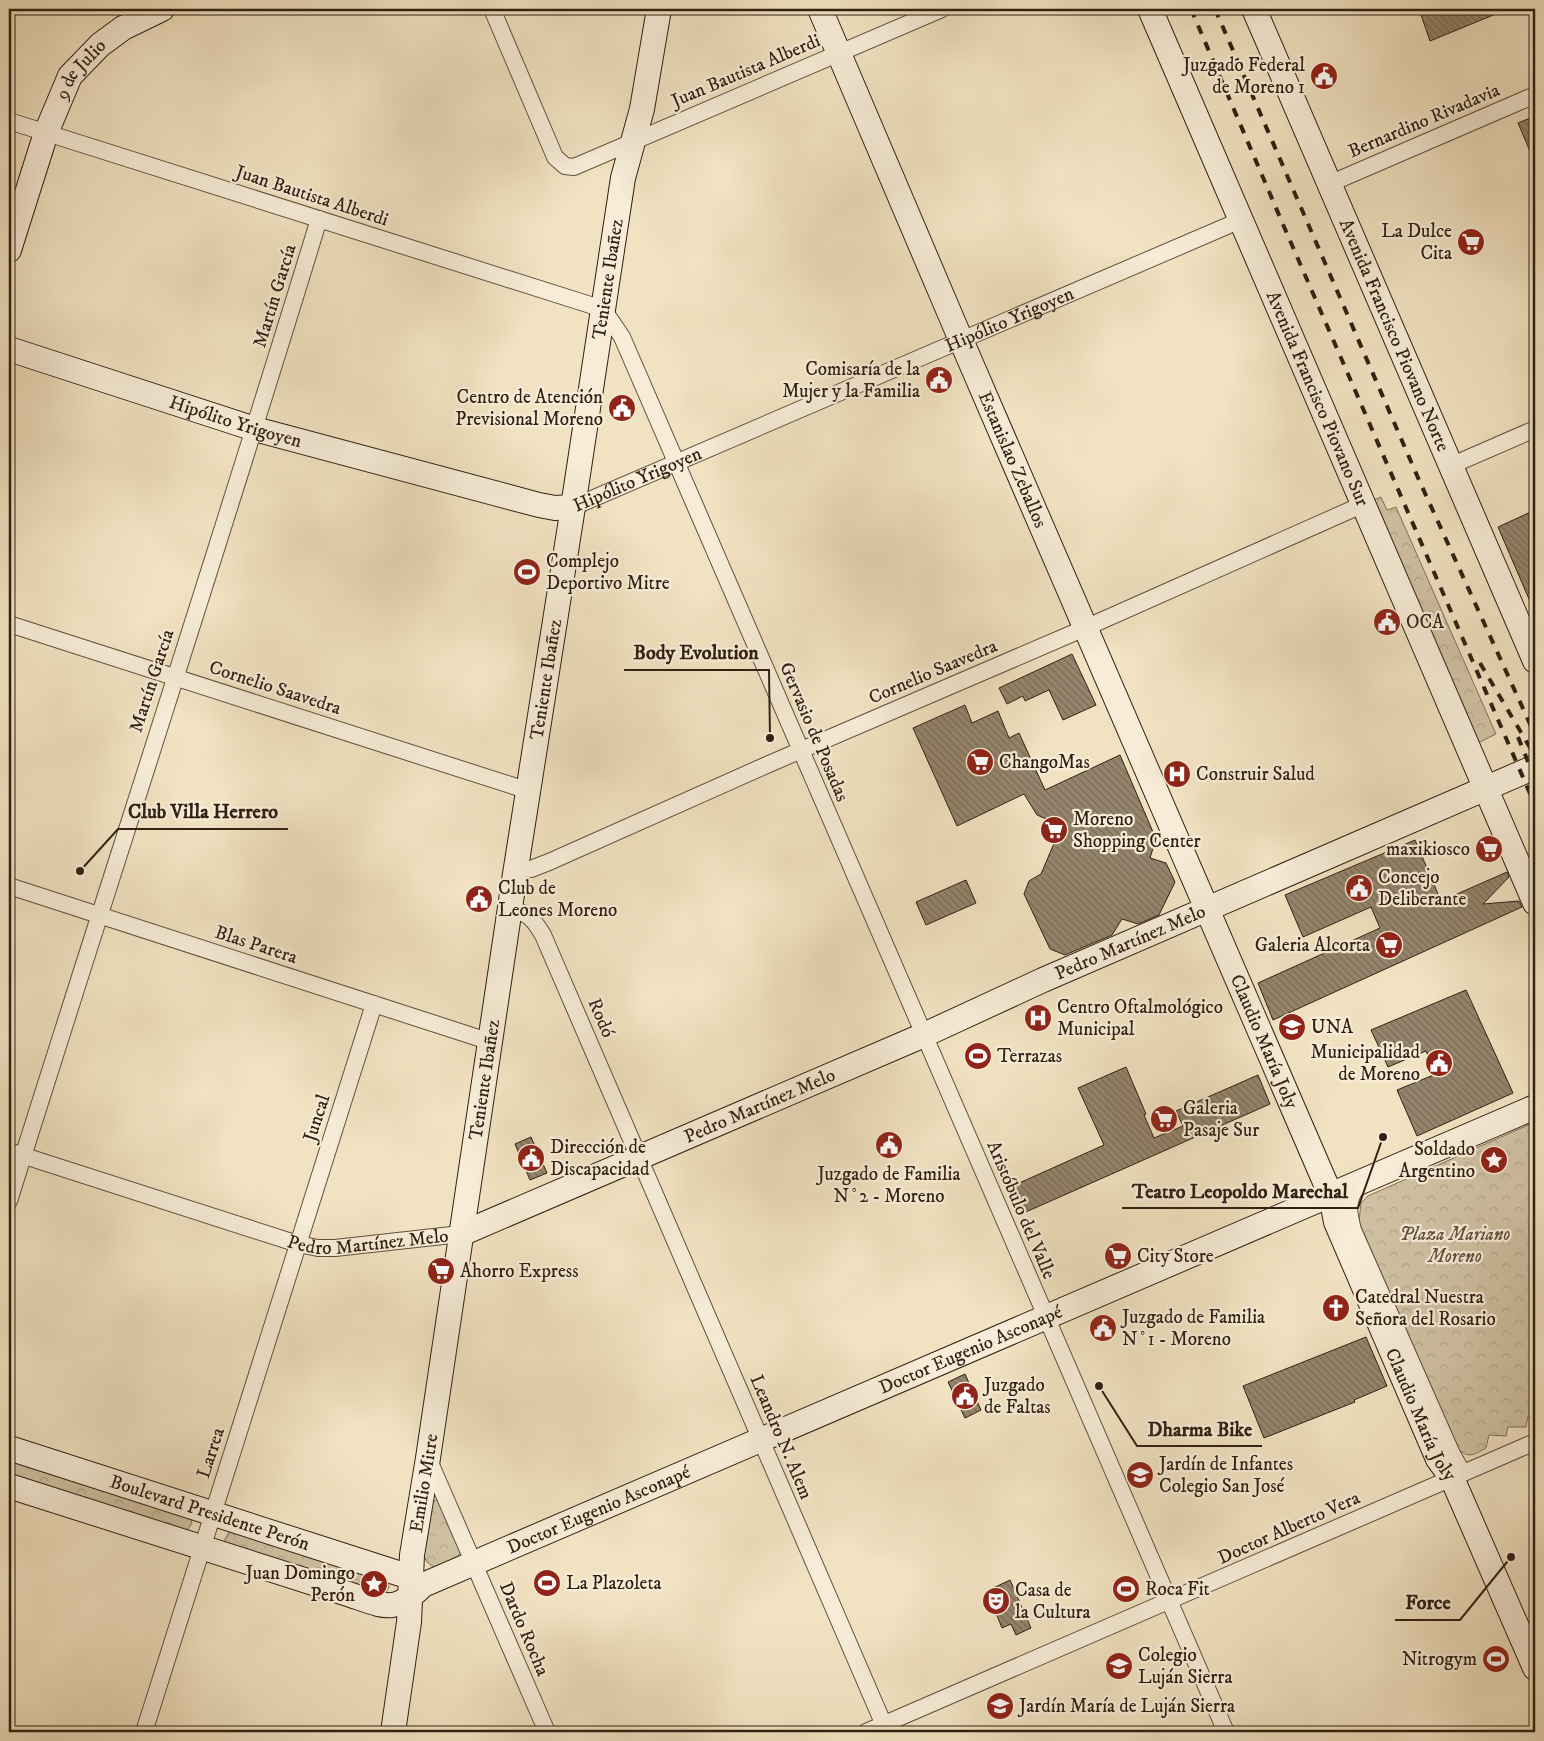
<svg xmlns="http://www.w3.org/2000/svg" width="1544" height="1741" viewBox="0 0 1544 1741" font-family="'IM FELL DW Pica',serif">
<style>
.forest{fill:url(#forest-crowns);stroke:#80705b}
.building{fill:url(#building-back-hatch);stroke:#312013}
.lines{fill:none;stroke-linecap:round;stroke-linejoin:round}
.street-casing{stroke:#61503e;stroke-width:18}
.secondary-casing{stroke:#312013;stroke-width:26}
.street{stroke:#f6ecd7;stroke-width:16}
.secondary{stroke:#f6ecd7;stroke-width:24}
.rail{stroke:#312013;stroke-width:4;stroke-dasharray:9 9;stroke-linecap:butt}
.labels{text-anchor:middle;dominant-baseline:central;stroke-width:4.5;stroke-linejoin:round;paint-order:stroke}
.poi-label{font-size:19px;fill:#312013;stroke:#f6ecd7;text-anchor:start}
.street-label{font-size:19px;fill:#312013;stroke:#f6ecd7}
.park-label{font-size:19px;font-style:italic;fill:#61503e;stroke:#f6ecd7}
.leader{fill:none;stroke:#312013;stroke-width:2}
.callout-dot{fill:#312013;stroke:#f6ecd7;stroke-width:2}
.callout-label{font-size:20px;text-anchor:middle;font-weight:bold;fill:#312013;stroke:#f6ecd7;stroke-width:4.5;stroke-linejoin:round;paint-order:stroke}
</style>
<defs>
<pattern id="forest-crowns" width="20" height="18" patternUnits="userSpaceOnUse" patternTransform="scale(1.25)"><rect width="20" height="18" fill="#d0c1a3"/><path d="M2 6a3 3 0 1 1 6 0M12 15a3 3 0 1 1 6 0" fill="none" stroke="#b3a68b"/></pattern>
<pattern id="building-back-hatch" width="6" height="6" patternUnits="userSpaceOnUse" patternTransform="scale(1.25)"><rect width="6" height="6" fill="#95856d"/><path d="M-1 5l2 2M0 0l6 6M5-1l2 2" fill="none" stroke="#7a6c58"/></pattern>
</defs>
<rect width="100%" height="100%" fill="#f1e2c1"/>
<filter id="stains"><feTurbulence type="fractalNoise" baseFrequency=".004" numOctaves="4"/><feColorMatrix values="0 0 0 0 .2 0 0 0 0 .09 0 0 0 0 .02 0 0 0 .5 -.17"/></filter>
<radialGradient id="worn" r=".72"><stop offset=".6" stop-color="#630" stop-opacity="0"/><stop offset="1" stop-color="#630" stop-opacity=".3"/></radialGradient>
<path class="forest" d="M1381,497L1387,510L1396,507L1496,734L1476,744L1371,501Z
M1535,1122V1417L1528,1416L1526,1427H1508L1506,1436L1489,1435L1486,1448C1475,1454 1470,1459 1459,1450L1359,1222L1361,1203L1368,1196Z
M9,1456L191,1519L192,1523L188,1529L177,1532L9,1478Z
M436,1500L440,1502L461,1551L455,1561L436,1569L427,1562L422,1552L428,1505Z
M236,1528L388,1579L389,1587L384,1596L226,1545L225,1539L229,1532Z"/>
<path class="building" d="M1419,9H1508L1430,41Z
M1535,116V163L1518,123Z
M1535,510V613L1498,527Z
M1072,654L1096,705L1063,720L1049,690L1025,701L1023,696L1007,704L999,688Z
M965,705L972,723L998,711L1009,738L1019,733L1045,790L1120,755L1156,839L1150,858L1166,863L1175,882L1159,915L1138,924L1122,919L1112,935L1065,955L1050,949L1024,894L1029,881L1041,874L1058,834L1053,822L1037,815L1024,794L957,826L913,728Z
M1415,840L1441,901L1507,872L1509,877L1483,904L1519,901L1522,907L1273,1020L1258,983L1380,928L1371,907L1303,937L1285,895Z
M966,880L976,903L926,925L916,902Z
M1466,990L1513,1093L1417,1136L1397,1090L1436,1074L1426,1051L1388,1067L1371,1030Z
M1126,1067L1146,1114L1144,1115L1154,1138L1183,1126L1176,1111L1258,1075L1270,1104L1019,1215L1008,1188L1104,1145L1078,1088Z
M531,1137L547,1173L530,1180L515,1144Z
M1366,1337L1387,1386L1354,1400L1355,1402L1264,1438L1243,1386Z
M965,1374L981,1410L965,1418L948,1382Z
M1010,1580L1031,1628L1016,1635L1011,1624L1002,1628L987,1591Z"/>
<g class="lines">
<g class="street-casing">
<g id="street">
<path d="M492,9L555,157L565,166L574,167L942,9"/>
<path d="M9,121L603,309L622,337L1226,1732"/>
<path d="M1329,184L1535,95"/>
<path d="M1450,466L1535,429"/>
<path id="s1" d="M573,507L1241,220"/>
<path d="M9,624L529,791"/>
<path d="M516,868L531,869L549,862L769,764L1085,628L1364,504"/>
<path d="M9,886L491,1042"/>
<path d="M510,908C530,915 532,917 543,935L887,1732"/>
<path id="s2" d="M9,1151L298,1244L318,1248H335L461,1234"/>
<path d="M1359,1184C1346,1201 1348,1210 1353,1230L1452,1454L1463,1473"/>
<path d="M9,1201C112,873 219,547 319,219"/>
<path d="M428,1458L547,1732"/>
<path d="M144,1732L374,1004"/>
<path d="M866,1732L1535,1442"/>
</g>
</g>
<g class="secondary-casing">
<g id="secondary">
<path id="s3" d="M820,9L961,340L1331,1196L1336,1222L1438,1459L1452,1478L1535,1668"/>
<path id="s4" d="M1150,9L1535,903"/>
<path id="s5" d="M1254,9L1535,661"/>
<path id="s6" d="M9,250L46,133L70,76L100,45L123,28L162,9"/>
<path id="s7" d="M9,349L255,429L539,505L555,508L573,507"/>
<path id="s8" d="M461,1234L924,1035L1043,980L1535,767"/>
<path id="s9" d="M9,1448L410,1577"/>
<path id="s10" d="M9,1486L348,1594C384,1606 394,1615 423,1585L1535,1107"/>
<path id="s11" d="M393,1732L409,1622L412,1555L428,1458L515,874L573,507L623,178L642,109L659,9"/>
</g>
</g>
<use href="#street" class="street"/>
<use href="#secondary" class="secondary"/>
<path class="rail" d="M1191,9L1282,222L1535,805
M1215,9L1419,480L1535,735
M1480,663L1535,756
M1518,737L1535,779"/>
</g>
<defs>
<g id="civic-disc" transform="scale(1.4375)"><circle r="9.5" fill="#8f2418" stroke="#f6ecd7"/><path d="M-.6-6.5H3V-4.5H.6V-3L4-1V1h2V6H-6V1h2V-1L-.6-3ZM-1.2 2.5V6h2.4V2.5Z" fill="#fff"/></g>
<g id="supermarket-disc" transform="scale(1.4375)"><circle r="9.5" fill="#8f2418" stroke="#f6ecd7"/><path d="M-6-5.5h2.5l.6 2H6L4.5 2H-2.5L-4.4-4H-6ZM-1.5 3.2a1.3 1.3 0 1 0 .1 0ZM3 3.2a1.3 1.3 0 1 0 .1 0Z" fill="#fff"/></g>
<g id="stadium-disc" transform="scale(1.4375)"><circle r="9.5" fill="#8f2418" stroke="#f6ecd7"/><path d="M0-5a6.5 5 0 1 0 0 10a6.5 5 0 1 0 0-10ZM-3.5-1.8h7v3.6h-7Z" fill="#fff"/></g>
<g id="hospital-disc" transform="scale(1.4375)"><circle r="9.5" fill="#8f2418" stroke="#f6ecd7"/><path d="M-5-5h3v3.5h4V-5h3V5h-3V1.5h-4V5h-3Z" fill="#fff"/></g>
<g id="university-disc" transform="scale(1.4375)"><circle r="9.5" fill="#8f2418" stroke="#f6ecd7"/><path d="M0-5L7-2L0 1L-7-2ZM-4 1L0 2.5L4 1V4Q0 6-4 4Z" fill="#fff"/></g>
<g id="sight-disc" transform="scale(1.4375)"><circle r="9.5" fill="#8f2418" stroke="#f6ecd7"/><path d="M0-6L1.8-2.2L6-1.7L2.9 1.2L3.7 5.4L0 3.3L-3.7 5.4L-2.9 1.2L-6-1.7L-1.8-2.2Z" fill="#fff"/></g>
<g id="church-disc" transform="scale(1.4375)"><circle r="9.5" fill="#8f2418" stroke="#f6ecd7"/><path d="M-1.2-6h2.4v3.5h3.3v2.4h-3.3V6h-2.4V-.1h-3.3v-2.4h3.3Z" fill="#fff"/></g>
<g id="school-disc" transform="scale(1.4375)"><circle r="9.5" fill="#8f2418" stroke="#f6ecd7"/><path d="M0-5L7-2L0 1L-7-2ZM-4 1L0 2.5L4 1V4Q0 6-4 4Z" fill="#fff"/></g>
<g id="theatre-disc" transform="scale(1.4375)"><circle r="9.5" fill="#8f2418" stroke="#f6ecd7"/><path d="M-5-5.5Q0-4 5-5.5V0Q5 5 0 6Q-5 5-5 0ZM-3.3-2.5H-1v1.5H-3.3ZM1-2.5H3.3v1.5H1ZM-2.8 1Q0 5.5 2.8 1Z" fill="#fff"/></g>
</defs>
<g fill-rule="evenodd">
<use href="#civic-disc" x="1324" y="76"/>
<use href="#supermarket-disc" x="1471" y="242"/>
<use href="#civic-disc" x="939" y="380"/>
<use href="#civic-disc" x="622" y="408"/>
<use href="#stadium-disc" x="527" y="572"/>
<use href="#civic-disc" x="1387" y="622"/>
<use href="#supermarket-disc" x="980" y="762"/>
<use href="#hospital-disc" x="1177" y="774"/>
<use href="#supermarket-disc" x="1054" y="830"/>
<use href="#supermarket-disc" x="1489" y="849"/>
<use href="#civic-disc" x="1359" y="888"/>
<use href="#civic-disc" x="479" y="899"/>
<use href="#supermarket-disc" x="1389" y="945"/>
<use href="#hospital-disc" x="1038" y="1018"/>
<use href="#university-disc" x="1292" y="1027"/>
<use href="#stadium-disc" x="978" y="1056"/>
<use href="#civic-disc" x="1439" y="1063"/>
<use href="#supermarket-disc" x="1164" y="1119"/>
<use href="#civic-disc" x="889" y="1145"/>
<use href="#civic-disc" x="531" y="1158"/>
<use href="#sight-disc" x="1494" y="1160"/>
<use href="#supermarket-disc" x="1118" y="1256"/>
<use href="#supermarket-disc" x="441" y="1271"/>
<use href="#church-disc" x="1336" y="1308"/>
<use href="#civic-disc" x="1103" y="1328"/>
<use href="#civic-disc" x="965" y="1396"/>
<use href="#school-disc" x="1140" y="1475"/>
<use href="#stadium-disc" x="547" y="1583"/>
<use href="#sight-disc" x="374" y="1584"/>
<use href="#stadium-disc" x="1126" y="1589"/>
<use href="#theatre-disc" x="996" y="1601"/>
<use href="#stadium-disc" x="1496" y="1659"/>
<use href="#university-disc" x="1119" y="1666"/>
<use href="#school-disc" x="1000" y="1706"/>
</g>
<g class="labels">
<g class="poi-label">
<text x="1305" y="65" text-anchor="end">Juzgado Federal<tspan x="1305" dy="22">de Moreno 1</tspan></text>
<text x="1452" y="231" text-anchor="end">La Dulce<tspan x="1452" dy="22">Cita</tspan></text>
<text x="920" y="369" text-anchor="end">Comisaría de la<tspan x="920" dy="22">Mujer y la Familia</tspan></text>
<text x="603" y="397" text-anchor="end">Centro de Atención<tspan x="603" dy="22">Previsional Moreno</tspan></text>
<text x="546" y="561">Complejo<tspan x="546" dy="22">Deportivo Mitre</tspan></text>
<text x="1406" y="622">OCA</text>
<text x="999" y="762">ChangoMas</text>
<text x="1196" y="774">Construir Salud</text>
<text x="1073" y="819">Moreno<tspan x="1073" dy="22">Shopping Center</tspan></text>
<text x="1470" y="849" text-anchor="end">maxikiosco</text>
<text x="1378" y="877">Concejo<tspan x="1378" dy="22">Deliberante</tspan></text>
<text x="498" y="888">Club de<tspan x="498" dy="22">Leones Moreno</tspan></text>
<text x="1370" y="945" text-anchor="end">Galeria Alcorta</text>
<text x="1057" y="1007">Centro Oftalmológico<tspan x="1057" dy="22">Municipal</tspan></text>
<text x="1311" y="1027">UNA</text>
<text x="1420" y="1052" text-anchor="end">Municipalidad<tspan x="1420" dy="22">de Moreno</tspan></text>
<text x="997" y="1056">Terrazas</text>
<text x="1183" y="1108">Galeria<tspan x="1183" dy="22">Pasaje Sur</tspan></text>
<text x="550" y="1147">Dirección de<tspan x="550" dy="22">Discapacidad</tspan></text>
<text x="1475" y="1149" text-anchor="end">Soldado<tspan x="1475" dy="22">Argentino</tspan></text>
<text x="889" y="1174" text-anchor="middle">Juzgado de Familia<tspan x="889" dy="22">N˚2 - Moreno</tspan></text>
<text x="1137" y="1256">City Store</text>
<text x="460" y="1271">Ahorro Express</text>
<text x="1355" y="1297">Catedral Nuestra<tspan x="1355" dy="22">Señora del Rosario</tspan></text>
<text x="1122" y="1317">Juzgado de Familia<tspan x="1122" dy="22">N˚1 - Moreno</tspan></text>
<text x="984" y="1385">Juzgado<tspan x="984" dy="22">de Faltas</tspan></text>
<text x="1159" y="1464">Jardín de Infantes<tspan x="1159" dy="22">Colegio San José</tspan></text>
<text x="355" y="1573" text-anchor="end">Juan Domingo<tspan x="355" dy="22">Perón</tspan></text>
<text x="566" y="1583">La Plazoleta</text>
<text x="1145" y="1589">Roca Fit</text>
<text x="1015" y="1590">Casa de<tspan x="1015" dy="22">la Cultura</tspan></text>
<text x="1138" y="1655">Colegio<tspan x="1138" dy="22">Luján Sierra</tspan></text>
<text x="1477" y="1659" text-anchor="end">Nitrogym</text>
<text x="1019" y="1706">Jardín María de Luján Sierra</text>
</g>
<g class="street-label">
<text stroke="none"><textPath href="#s6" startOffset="196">9 de Julio</textPath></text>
<text transform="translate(746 71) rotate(-23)">Juan Bautista Alberdi</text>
<text transform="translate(1424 121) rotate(-23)">Bernardino Rivadavia</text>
<text transform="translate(312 196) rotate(18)">Juan Bautista Alberdi</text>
<text stroke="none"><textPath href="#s11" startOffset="1469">Teniente Ibañez</textPath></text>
<text transform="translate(275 296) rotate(-73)">Martín García</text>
<text stroke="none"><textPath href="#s1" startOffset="475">Hipólito Yrigoyen</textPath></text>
<text stroke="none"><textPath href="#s5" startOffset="355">Avenida Francisco Piovano Norte</textPath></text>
<text stroke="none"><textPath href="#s4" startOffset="424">Avenida Francisco Piovano Sur</textPath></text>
<text stroke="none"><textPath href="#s7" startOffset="238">Hipólito Yrigoyen</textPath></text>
<text stroke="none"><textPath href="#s3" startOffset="490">Estanislao Zeballos</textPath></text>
<text stroke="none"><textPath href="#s1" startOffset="70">Hipólito Yrigoyen</textPath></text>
<text transform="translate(933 672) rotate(-23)">Cornelio Saavedra</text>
<text stroke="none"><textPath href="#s11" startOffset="1064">Teniente Ibañez</textPath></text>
<text transform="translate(152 681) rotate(-72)">Martín García</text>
<text transform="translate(275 688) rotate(18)">Cornelio Saavedra</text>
<text transform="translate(814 732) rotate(67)">Gervasio de Posadas</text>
<text stroke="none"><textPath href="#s8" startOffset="730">Pedro Martínez Melo</textPath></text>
<text transform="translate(256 945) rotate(18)">Blas Parera</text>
<text transform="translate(601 1018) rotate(67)">Rodó</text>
<text stroke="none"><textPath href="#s3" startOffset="1124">Claudio María Joly</textPath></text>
<text stroke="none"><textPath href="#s11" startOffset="659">Teniente Ibañez</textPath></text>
<text stroke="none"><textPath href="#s8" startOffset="325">Pedro Martínez Melo</textPath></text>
<text transform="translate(317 1118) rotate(-72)">Juncal</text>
<text transform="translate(1021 1210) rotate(67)">Aristóbulo del Valle</text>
<text stroke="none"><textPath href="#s2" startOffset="374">Pedro Martínez Melo</textPath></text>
<text stroke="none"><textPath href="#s10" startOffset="1035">Doctor Eugenio Asconapé</textPath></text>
<text stroke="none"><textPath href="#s3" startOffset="1529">Claudio María Joly</textPath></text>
<text transform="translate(781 1437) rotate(67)">Leandro N. Alem</text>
<text transform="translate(211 1453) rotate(-72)">Larrea</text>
<text stroke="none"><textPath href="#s11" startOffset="251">Emilio Mitre</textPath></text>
<text stroke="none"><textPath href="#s10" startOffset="630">Doctor Eugenio Asconapé</textPath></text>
<text stroke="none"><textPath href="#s9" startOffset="211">Boulevard Presidente Perón</textPath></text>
<text transform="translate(1289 1528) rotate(-24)">Doctor Alberto Vera</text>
<text transform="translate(524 1629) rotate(67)">Dardo Rocha</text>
</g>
<g class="park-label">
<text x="1455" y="1234">Plaza Mariano<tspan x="1455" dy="22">Moreno</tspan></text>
</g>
</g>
<path class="leader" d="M770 738L769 670H624M80 871L118 829H288M1383 1137L1358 1208H1122M1099 1386L1137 1446H1262M1511 1557L1460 1620H1395"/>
<g class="callout-dot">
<circle cx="770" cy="738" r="5"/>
<circle cx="80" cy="871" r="5"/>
<circle cx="1383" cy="1137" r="5"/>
<circle cx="1099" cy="1386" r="5"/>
<circle cx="1511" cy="1557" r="5"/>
</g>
<g class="callout-label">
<text x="696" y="659">Body Evolution</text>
<text x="203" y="818">Club Villa Herrero</text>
<text x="1240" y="1198">Teatro Leopoldo Marechal</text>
<text x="1200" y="1436">Dharma Bike</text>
<text x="1428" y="1609">Force</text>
</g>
<rect width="1544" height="1741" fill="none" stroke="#f1e2c1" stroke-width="30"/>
<rect x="10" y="10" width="1524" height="1721" fill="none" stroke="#312013" stroke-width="2.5"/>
<rect x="15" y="15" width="1514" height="1711" fill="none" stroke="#312013"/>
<rect width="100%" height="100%" filter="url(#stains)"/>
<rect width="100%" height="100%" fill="url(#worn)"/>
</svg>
